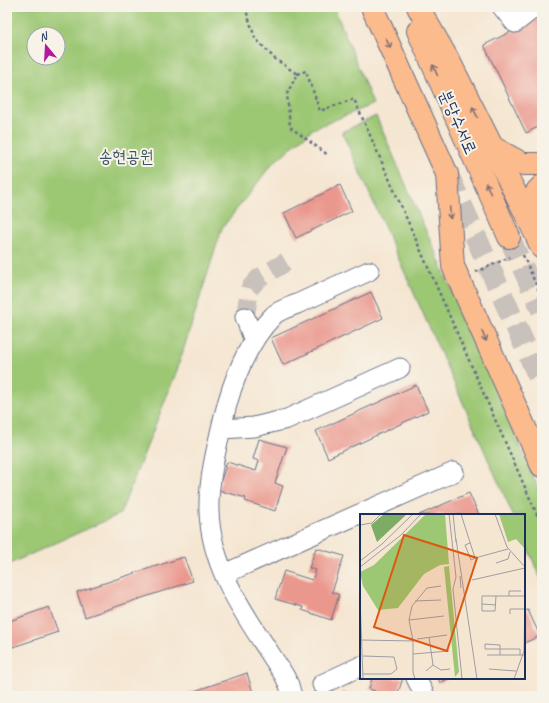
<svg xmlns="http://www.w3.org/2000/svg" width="549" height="703" viewBox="0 0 549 703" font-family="Caveat,'Poor Story',sans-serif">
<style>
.green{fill:#9cc773;stroke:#5c7b68;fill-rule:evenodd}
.building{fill:#ea988e}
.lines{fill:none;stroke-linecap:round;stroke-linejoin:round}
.minor-tunnel{stroke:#c9c1bb;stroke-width:19;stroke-dasharray:19 10;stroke-linecap:butt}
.highway-tunnel{stroke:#c9c1bb;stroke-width:22;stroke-dasharray:22 11;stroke-linecap:butt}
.minor-casing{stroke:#676f87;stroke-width:21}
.highway-casing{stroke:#676f87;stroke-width:24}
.path{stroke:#676f87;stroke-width:2.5;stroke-dasharray:3 3;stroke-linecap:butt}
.minor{stroke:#fff;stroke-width:19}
.highway{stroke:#fbbb8d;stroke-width:22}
.oneway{stroke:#806e73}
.labels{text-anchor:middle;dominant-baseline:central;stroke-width:4;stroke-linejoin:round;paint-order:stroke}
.street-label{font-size:17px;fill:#1b2f5e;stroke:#f7f3e8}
.park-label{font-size:17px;fill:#3b5563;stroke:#f7f3e8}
.inset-road{fill:none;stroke:#9e9da4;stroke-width:1}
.view{fill:#de5710;fill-opacity:0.15;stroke:#de5710;stroke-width:2}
.inset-edge{fill:none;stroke:#1b2f5e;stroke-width:2}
</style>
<rect width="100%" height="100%" fill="#f7f3e8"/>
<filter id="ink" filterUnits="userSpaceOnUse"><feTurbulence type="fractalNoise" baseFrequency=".025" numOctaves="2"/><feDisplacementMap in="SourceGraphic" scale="8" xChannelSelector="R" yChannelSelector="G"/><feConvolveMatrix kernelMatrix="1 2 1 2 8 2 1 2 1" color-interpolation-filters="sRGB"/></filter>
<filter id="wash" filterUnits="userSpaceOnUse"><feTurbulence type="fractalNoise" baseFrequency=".012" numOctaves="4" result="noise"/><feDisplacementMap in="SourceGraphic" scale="16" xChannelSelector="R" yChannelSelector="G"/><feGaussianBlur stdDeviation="0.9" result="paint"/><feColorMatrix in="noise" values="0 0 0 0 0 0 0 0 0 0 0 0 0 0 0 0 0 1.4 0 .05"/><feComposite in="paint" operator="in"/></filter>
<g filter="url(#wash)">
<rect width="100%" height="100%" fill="#f5e6d2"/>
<path class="green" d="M7,7H334L373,104L313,129L272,164L222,228L176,373L120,514L7,565ZM34,34H58V58H34Z
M376,116L542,497V581L524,540V515H513L342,132Z"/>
<g id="blocks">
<path class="building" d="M542,16V125L526,133L484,45Z
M340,185L352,211L296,238L284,213Z
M371,292L383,318L283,365L271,338Z
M416,385L428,411L328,458L316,431Z
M259,439L287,447L275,483L283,486L275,511L245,501L246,498L218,490L227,462L256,471L259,461L253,459Z
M469,493L479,515H419Z
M316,548L344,556L332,592L339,595L331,620L302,610L303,607L275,599L284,571L312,580L316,570L309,568Z
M184,557L193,581L85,617L77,592Z
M49,607L58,632L7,649V622Z
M528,610L540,636L524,643V611Z
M247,673L254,696H180Z
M372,678H403L397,696H374L375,691L369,689Z
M438,678H449L440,683Z
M343,692L355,696H342Z"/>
</g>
</g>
<g filter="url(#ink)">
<use href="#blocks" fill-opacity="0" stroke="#676f87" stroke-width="1"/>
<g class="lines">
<path class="minor-tunnel" d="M245,317L250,288L259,278L286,262"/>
<path class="highway-tunnel" d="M448,175L542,384
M509,237L542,310"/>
<g class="minor-casing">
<path id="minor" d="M502,7L515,23L535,7
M245,317L254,341
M221,429L254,427L287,419L400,368
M224,574L454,472
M416,678L425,696
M322,684L361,666
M292,696L289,685L284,675C252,624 211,574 209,511C208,480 217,446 224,416C232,382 248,341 273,316C278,310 290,307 297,304C321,293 345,282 369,271"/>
</g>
<g class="highway-casing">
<path id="highway" d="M372,7L447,174L453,266L542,466
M418,7L450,63L529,220L542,248
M418,31L509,237
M492,147L523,164H542
M529,220L537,191L542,186"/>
</g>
<path class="path" d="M245,7L255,38L274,58L297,74L287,94L290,127L328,155
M297,74L306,71L320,111L354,99L542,526
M523,255L542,298
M476,272L510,257"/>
<use href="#minor" class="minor"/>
<use href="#highway" class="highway"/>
</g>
<defs><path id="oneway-shaft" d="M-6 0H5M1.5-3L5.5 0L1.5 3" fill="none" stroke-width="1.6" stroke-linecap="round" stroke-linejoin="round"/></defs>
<g class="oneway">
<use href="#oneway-shaft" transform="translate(388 43) rotate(66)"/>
<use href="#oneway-shaft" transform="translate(435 70) rotate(-114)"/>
<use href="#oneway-shaft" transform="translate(475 112) rotate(-117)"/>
<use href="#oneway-shaft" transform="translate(488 188) rotate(-114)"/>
<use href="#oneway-shaft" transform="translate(450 213) rotate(87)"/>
<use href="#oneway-shaft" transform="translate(484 336) rotate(66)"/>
</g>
</g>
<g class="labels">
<g class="street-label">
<text transform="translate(458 122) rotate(66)">분당수서로</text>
</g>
<g class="park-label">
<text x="126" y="156">송현공원</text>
</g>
</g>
<g transform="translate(360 514)">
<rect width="165" height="165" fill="#f5e6d2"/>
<path d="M66,0H85L89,50L80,51L64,60L38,94L18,96L3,72L0,58L14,51ZM139,0H165V35L156,25L148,28ZM89,52L99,158L95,163L84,53Z" fill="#9cc773"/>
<path d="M24,0H47L17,28L11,11Z" fill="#7dac65"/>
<path class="inset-road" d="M89,0L96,63L93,75L102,165M93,0L96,28M101,0L115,44L148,35M135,0L147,33L165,53M0,11L12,9L21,0M96,25L117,165M110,29L105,31L111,46L115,44M0,47L22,30L53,0M136,49L148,45L150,38M0,53L41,21L61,0M100,62L101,74M112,66L165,54M136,82L135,97H122V82H165M149,82V77H161M0,83L3,165M55,87L81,86M122,90L136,91M150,100V95H165M49,106L84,102M69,123L73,151M57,125L87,121M1,126L53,127V158L55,165M53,127L49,106L52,92L67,74L81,72M53,140L89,137M127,141H164M140,141V131L125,130V135H160V141M3,142L34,143L37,155L31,160H3M129,155L156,157M66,157L73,151L81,156L90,155M19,165H33M154,165L164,137L165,79"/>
<path class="view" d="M44,21L117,44L87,137L14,113Z"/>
<rect width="165" height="165" class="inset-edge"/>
</g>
<rect width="549" height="703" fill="none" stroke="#f7f3e8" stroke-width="24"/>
<g transform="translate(46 46) rotate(342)"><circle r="19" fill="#f7f3e8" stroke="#9fa5b1"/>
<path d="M0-3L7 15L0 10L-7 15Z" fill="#b5179e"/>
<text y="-6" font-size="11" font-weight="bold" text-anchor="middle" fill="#1b2f5e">N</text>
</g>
</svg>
